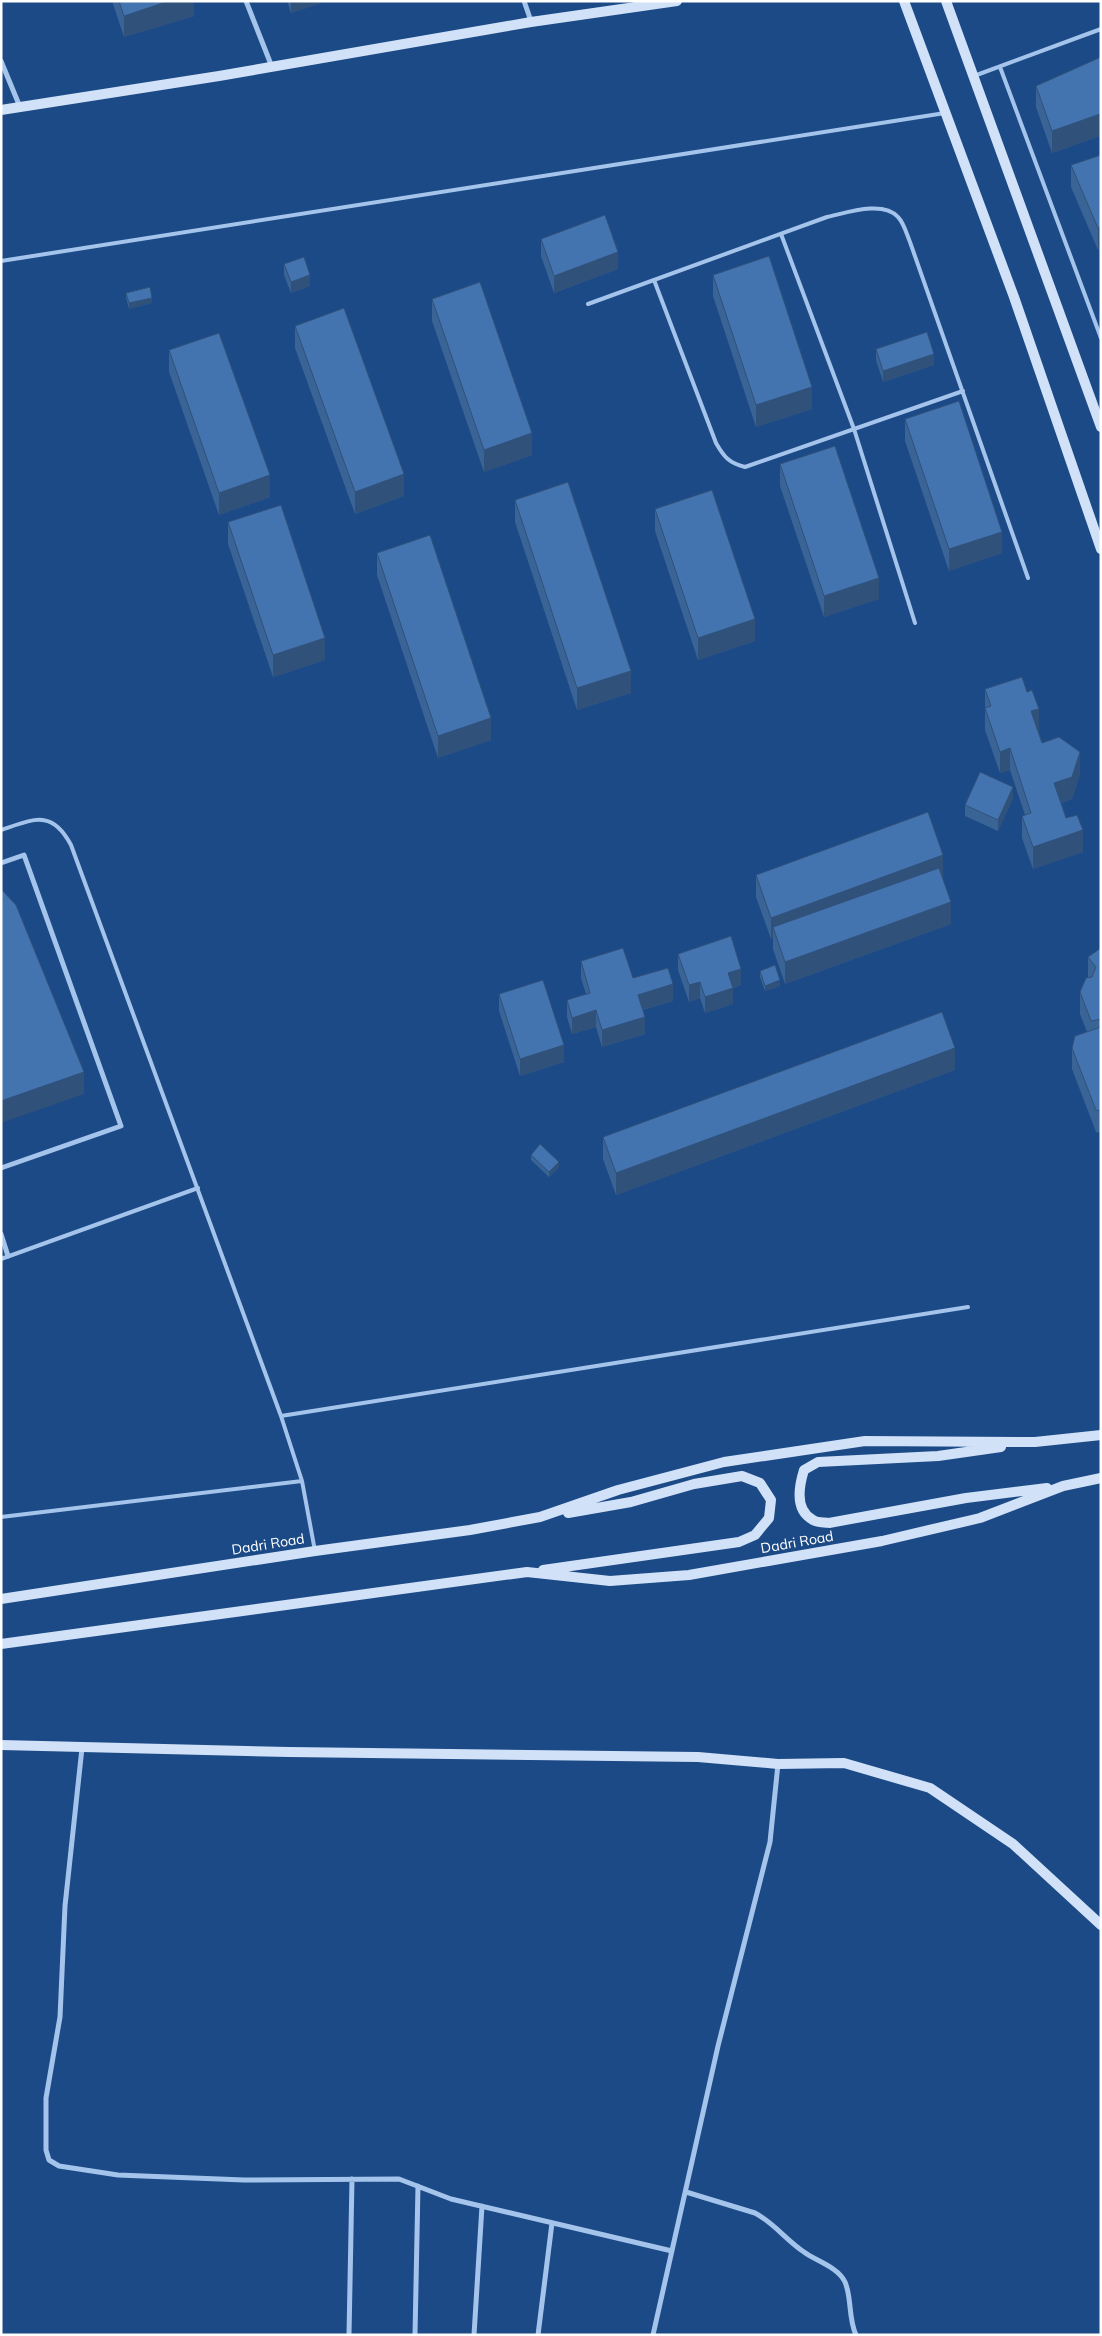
<svg xmlns="http://www.w3.org/2000/svg" width="1102" height="2336" viewBox="0 0 1102 2336" font-family="Mulish,sans-serif">
<style>
.lines{fill:none;stroke-linecap:round;stroke-linejoin:round}
.lane{stroke:#a4c4eb;stroke-width:4}
.street{stroke:#a4c4eb;stroke-width:5}
.secondary{stroke:#d0e1f8;stroke-width:10}
.wall{fill:#3a6496}
.shaded-wall{fill:#30517a}
.building{fill:#4474af;stroke:#30517a}
.labels{text-anchor:middle;dominant-baseline:central;stroke-width:4.5;stroke-linejoin:round;paint-order:stroke}
.street-label{font-size:14px;fill:#fff;stroke:#1c4a86}
</style>
<rect width="100%" height="100%" fill="#1c4a86"/>
<g class="lines">
<path class="lane" d="M1000,67L1101,338
M974,76L1101,29
M781,234L854,429L915,623
M1,261L945,113
M654,280L716,443C724,457 729,463 745,467L963,391
M588,304L827,217C846,213 883,200 898,217C904,223 907,235 910,242L1028,578
M1,830C34,819 52,809 71,845L281,1416L302,1481L315,1551
M1,1259L198,1188
M281,1416L968,1307
M1,1517L302,1481"/>
<path class="street" d="M246,1L272,67
M524,1L531,21
M1,61L20,107
M1,863L24,855L121,1126L1,1168
M1,1234L8,1256
M82,1748L65,1906L60,2017L46,2098V2150L49,2160L59,2166L118,2175L244,2180L399,2179L451,2199L672,2251
M686,2192L755,2213C774,2223 786,2240 804,2252C816,2261 838,2267 845,2282C852,2298 848,2318 856,2335
M349,2335L352,2179
M415,2335L418,2186
M474,2335L482,2206
M538,2335L552,2223
M653,2335L718,2046L770,1842L778,1764"/>
<path class="secondary" d="M904,1L1014,297L1101,549
M946,1L1101,427
M1,110L219,76L531,22L677,1
M1001,1447L938,1456L818,1462L804,1470C799,1486 794,1510 813,1520C817,1523 825,1522 829,1523L966,1498L1047,1488
M543,1570L739,1542L755,1535L769,1518L771,1500L760,1483L742,1476L694,1484L631,1502L568,1513
M1,1599L315,1551L470,1530L540,1517L618,1490L724,1462L865,1441L1035,1442L1101,1435
M1,1644L527,1572L610,1581L689,1575L882,1541L980,1518L1063,1486L1101,1478
M1,1745L289,1752L698,1757L778,1764L844,1763L930,1788L1013,1844L1101,1925"/>
</g>
<path class="wall" d="M112,1H194V16L124,37Z
M287,1H327L291,13Z
M1101,57V137L1100,136L1052,153L1036,107V86Z
M1101,155V249L1098,250L1071,187V165Z
M541,239L618,269L554,293L541,256Z
M284,264L310,286L291,293L284,275Z
M713,275L812,409L756,427L713,296Z
M126,293L152,303L129,309L126,298Z
M432,299L532,455L484,472L432,321Z
M295,326L404,496L355,514L295,348Z
M876,349L934,365L883,382L876,360Z
M169,350L270,497L219,515L169,372Z
M905,419L1002,553L949,571L905,441Z
M780,464L879,599L824,617L780,486Z
M515,500L631,693L577,710L515,522Z
M655,509L755,641L698,660L655,531Z
M228,522L325,660L273,677L228,544Z
M377,553L491,740L438,758L377,575Z
M985,689L1039,731H1038L1042,743L1080,774L1072,799L1061,803L1066,818L1083,852L1033,869L1022,838V816L1025,815L1010,770L1000,773L985,730Z
M1013,798L998,831L965,816V805Z
M756,875L943,877H942L951,924L785,984L773,949V939H771L756,897Z
M1101,948V1133L1096,1132L1072,1069V1048L1087,1032L1080,1014V992L1088,978V957Z
M678,954L741,985L733,988V1004L705,1013L700,998L689,1002L678,970Z
M581,961L633,978L673,1001L643,1010L645,1034L602,1047L596,1027L572,1034L567,1017V1000L586,994L581,978Z
M760,971L780,986L765,991L760,977Z
M499,994L564,1062L520,1076L499,1011Z
M955,1070L616,1195L603,1159V1137Z
M531,1155L559,1167L549,1177L531,1160Z"/>
<path class="shaded-wall" d="M169,1H194V16L124,37V16Z
M291,1H327L291,13Z
M1100,114V136L1052,153V131Z
M1101,227V249L1098,250V228Z
M618,252V269L554,293V276Z
M310,275V286L291,293V282Z
M152,298V303L129,309V303Z
M934,354V365L883,382V371Z
M812,387V409L756,427V405Z
M532,433V455L484,472V450Z
M404,474V496L355,514V492Z
M270,475V497L219,515V493Z
M1002,532V553L949,571V549Z
M879,578V599L824,617V596Z
M755,619V641L698,660V638Z
M325,638V660L273,677V655Z
M631,671V693L577,710V688Z
M1039,709V731L1031,733V711Z
M491,718V740L438,758V736Z
M1010,748V770L1000,773V752Z
M1080,752V774L1072,799L1054,805V783Z
M1013,787V798L998,831V820Z
M1083,830V852L1033,869V847Z
M943,855V877L776,938L773,927V939H771V918Z
M951,902V924L785,984V962Z
M741,969V985L728,989V973Z
M780,980V986L765,991V986Z
M700,982V998L689,1002V985Z
M673,984V1001L638,1011V995Z
M733,988V1004L705,1013V997Z
M596,1010V1027L572,1034V1018Z
M645,1017V1034L602,1047V1030Z
M564,1045V1062L520,1076V1059Z
M955,1048V1070L616,1195V1173Z
M84,1072V1094L1,1123V1101Z
M559,1162V1167L549,1177V1172Z"/>
<path class="building" d="M119,1H169L124,16Z
M1101,57V115L1100,114L1052,131L1036,86Z
M1101,155V227L1098,228L1071,165Z
M605,215L618,252L554,276L541,239Z
M769,256L812,387L756,405L713,275Z
M304,257L310,275L291,282L284,264Z
M480,282L532,433L484,450L432,299Z
M150,287L152,298L129,303L126,293Z
M344,308L404,474L355,492L295,326Z
M927,332L934,354L883,371L876,349Z
M219,333L270,475L219,493L169,350Z
M959,401L1002,532L949,549L905,419Z
M835,446L879,578L824,596L780,464Z
M568,482L631,671L577,688L515,500Z
M712,490L755,619L698,638L655,509Z
M281,505L325,638L273,655L228,522Z
M430,535L491,718L438,736L377,553Z
M1022,677L1027,692L1032,690L1039,709L1031,711L1042,743L1059,737L1080,752L1072,777L1054,783L1066,818L1077,815L1083,830L1033,847L1022,816L1031,813L1010,748L1000,752L985,708L991,706L985,689Z
M980,772L1013,787L998,820L965,805Z
M928,812L943,855L771,918L756,875Z
M939,868L951,902L785,962L773,927Z
M1,889L16,905L84,1072L1,1101Z
M731,936L741,969L728,973L733,988L705,997L700,982L689,985L678,954Z
M623,948L633,978L668,968L673,984L638,995L645,1017L602,1030L596,1010L572,1018L567,1000L590,993L581,961Z
M1101,948V1019L1091,1021L1080,992L1086,978L1092,977L1096,967L1088,957Z
M775,965L780,980L765,986L760,971Z
M543,980L564,1045L520,1059L499,994Z
M942,1012L955,1048L616,1173L603,1137Z
M1101,1027V1111L1096,1110L1072,1048L1075,1036Z
M540,1144L559,1162L549,1172L531,1155Z"/>
<g class="labels">
<g class="street-label">
<text transform="translate(797 1542) rotate(-10)">Dadri Road</text>
<text transform="translate(268 1544) rotate(-9)">Dadri Road</text>
</g>
</g>
<rect width="1102" height="2336" fill="none" stroke="#ffffff" stroke-width="5"/>
</svg>
